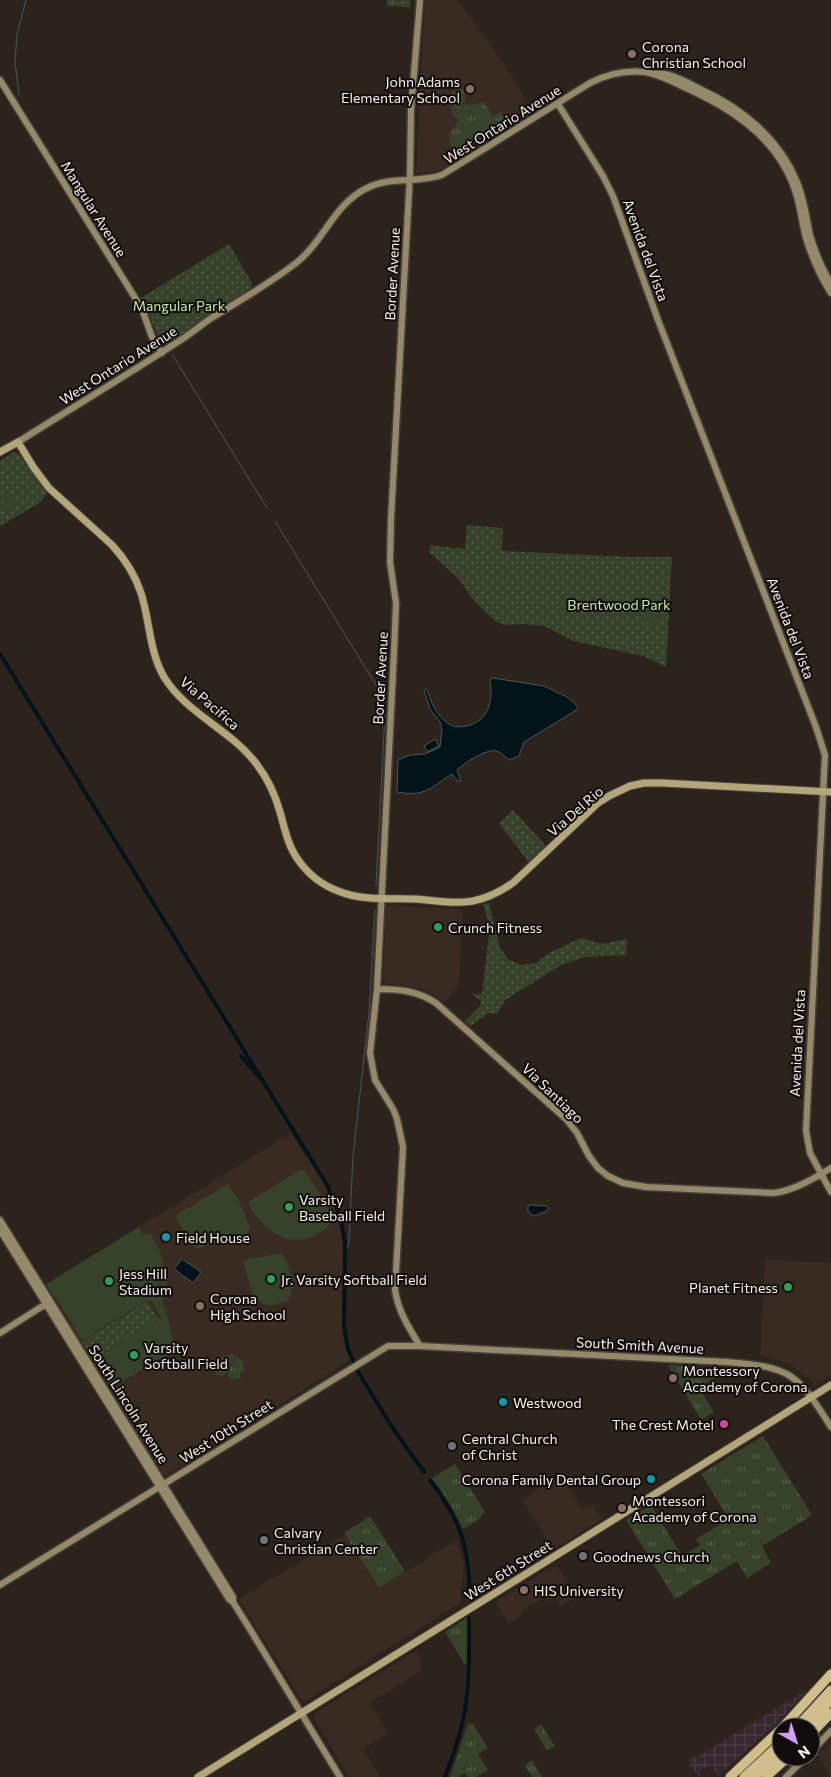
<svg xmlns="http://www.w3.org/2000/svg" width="831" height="1777" viewBox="0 0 831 1777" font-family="Commissioner,sans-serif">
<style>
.built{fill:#392b21}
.industrial{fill:url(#industrial-grid)}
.grass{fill:url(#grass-tufts)}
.park{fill:url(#park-dots)}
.pitch{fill:#364229}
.water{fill:#021319;stroke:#4c5659}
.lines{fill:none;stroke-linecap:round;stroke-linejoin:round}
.stream{stroke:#4c5659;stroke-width:1}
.canal{stroke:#021319;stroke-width:4}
.secondary-casing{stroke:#49403a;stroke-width:9}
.primary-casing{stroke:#49403a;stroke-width:9}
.highway-casing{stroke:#49403a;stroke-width:11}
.secondary{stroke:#948a69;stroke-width:6}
.primary{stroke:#b3a67b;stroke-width:7}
.highway{stroke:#d0bf8c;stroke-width:9}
.education-dot{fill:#8d6e63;stroke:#110d0b;stroke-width:2}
.leisure-dot{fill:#2e9e5b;stroke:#110d0b;stroke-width:2}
.culture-dot{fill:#0f9aa8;stroke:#110d0b;stroke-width:2}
.hotel-dot{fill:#d1479c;stroke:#110d0b;stroke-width:2}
.worship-dot{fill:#6b7280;stroke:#110d0b;stroke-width:2}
.labels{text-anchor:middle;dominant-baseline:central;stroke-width:4;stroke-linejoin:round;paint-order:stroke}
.poi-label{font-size:14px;fill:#f8f1ed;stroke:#110d0b;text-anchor:start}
.street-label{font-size:14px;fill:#f8f1ed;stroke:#110d0b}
.park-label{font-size:14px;fill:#c8eca5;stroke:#110d0b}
</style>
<defs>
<pattern id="industrial-grid" width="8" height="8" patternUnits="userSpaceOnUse" patternTransform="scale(1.25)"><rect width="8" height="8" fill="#372730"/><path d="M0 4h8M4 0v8" fill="none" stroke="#4b3c44"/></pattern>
<pattern id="grass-tufts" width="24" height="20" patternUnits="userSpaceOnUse" patternTransform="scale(1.25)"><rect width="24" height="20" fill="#364229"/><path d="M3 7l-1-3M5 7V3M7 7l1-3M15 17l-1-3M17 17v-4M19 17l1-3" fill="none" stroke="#545e48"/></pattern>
<pattern id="park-dots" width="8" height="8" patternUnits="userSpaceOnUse" patternTransform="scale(1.25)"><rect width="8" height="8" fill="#364229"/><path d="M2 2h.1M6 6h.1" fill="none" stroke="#545e48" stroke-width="1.8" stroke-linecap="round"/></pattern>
</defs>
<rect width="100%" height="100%" fill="#2c231d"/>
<path class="built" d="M425,0H458L505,65L533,113L441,169L431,172L416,173Z
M386,905L463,910L459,985L445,1002L424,989L385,983L383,981Z
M291,1133L305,1157L308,1156L325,1184L339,1218L344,1251L342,1328L346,1349L351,1360L166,1475H162L45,1285Z
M765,1260L831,1263V1376L816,1385L791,1365L778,1360L760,1356Z
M561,1476L582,1509L592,1503L602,1519L553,1549L522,1500Z
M345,1535L379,1588L457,1540L464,1566L460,1603L307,1700H304L301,1699L241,1602V1597Z
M554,1566L558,1567L576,1597L561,1606L555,1598L548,1602L545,1597L521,1612L522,1615L508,1624L495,1602Z
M416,1651L421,1660L420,1666L423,1670L370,1703L388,1733L363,1749L380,1777H349L314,1718L315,1713Z
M831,1742V1777L818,1755Z"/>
<path class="industrial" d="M805,1691L806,1692L777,1723L718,1776L711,1765L699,1772L702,1777H699L696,1773L688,1761L689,1759L693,1756L695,1758Z"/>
<path class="grass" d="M484,102L492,116L501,112L505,121L452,154L449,134L459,120L452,115L462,104L470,105Z
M232,1354L236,1356L225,1374L223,1376L216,1375L213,1361L216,1358L226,1356L228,1360L227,1355Z
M237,1357L242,1361L245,1371L240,1374L241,1378L232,1380L227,1374Z
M668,1365L707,1367L714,1378L699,1388L714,1412L701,1420Z
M763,1436L812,1515L762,1546L771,1563L747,1578L737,1561L675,1599L626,1520L651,1505L682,1556L700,1545L696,1539L729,1519L701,1474Z
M455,1464L485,1512L481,1515V1518L463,1529L452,1507L432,1478Z
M370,1516L405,1571L379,1588L344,1533Z
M468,1617L467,1664H463V1661L445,1632Z
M468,1723L473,1724L488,1748L478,1754L488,1770L476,1777H468L465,1773L458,1777H450Z
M541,1724L555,1746L547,1751L534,1729Z
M532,1760L542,1777H532L525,1765Z"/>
<path class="park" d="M387,0H410V7L387,6Z
M463,89L466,99L452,113L450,103L455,100L452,92Z
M229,244L252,283L251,288L177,339L167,345H162L148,313L139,299Z
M14,452L21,456L47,493L41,502L0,526V461Z
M467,525L503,528L502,551L630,557H672L666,667L643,656L573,641L544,626L523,624L505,625L496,622L474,601L458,578L429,552L430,545L465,549Z
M513,810L547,847L529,863L499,823Z
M489,903L500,948L508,959L521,965L536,963L549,953L581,938L602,944L627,939L626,955L585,957L561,965L505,1000L497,1014L488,1013L471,1026L465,1021L480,1006L481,1001L472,994H482L490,926L483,904Z
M147,1301L158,1319L93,1359L82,1342Z"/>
<path class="pitch" d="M8,492L16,505L8,510L0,497Z
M636,600L644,605L637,617L629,612Z
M646,609L662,618L657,627L641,618Z
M300,1170L305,1171L333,1215L335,1221C314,1240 293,1248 269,1229C260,1222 252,1213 248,1202Z
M228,1184L238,1199L250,1227L247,1234L196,1249L176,1219V1215Z
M139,1227L144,1236L150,1233C159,1248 165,1258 163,1275L168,1279L167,1284L161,1296L164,1298L162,1303L166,1310L165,1314H167L175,1350L127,1379L110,1388L93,1359L161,1317L152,1301L149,1302L147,1300L82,1341L72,1325L73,1324L46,1284Z
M281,1253C288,1260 287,1271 295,1280L288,1301L272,1305L262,1304L261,1301H254L243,1260Z"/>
<path class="water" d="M493,678L544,686L569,698L578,707L575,711L524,742L519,756L509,760C505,757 501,752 496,751C488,748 464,763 457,770L461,781H458L452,774C429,788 427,797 397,792L398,760L410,755L425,754L440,747L442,729L440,722L430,709L424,690L427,689C431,702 436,716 449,724C454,728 461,727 467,726C490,720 493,700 490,680Z
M435,739L439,746L427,752L424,746Z
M530,1205L546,1206L549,1208L547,1211L534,1216L528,1211V1206Z
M182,1259L201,1272L193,1283L174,1269Z"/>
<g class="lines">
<path class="stream" d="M19,95L15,62L17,34L26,0
M172,354L267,508
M275,521L376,685L382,696L385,713L376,886
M345,1253L349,1242L353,1156L369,1013L375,910"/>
<path class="canal" d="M0,654L327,1185L340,1216L345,1242L344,1326L348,1349L358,1372L392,1427L424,1472
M241,1056L262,1080
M430,1480C461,1521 469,1546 470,1597
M445,1777C453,1757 460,1736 464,1715C470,1683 469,1650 469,1618"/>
<g class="secondary-casing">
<path id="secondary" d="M420,0L411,110L410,174L391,519L390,562L396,603L394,653L377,989L370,1053L375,1080L393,1109L397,1119L403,1147L395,1290C398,1311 409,1328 420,1346
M653,74C669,71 688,83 702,90C743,109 779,139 796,180C804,197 806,217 810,235C815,252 822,269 831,284
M0,80L142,309L152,337L162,353
M558,104L603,176L613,196L658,320L816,727L825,755L806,1131L810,1153L831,1192
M18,442C70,409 124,377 176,343C188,336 198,327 210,319C239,301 269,284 296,263C324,241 333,206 365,189C391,175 416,184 442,175L590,83C607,74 625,70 645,72C658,74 672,81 684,87C729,107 773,135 792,182C800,200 801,219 806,238C812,257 820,276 831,293
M377,989C399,989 418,991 436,1003L566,1119L577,1133L589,1156L598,1168L608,1176L623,1183L646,1187L774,1193C795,1190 813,1179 831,1168
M0,1220L233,1597V1602
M0,1230L229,1599L233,1602L248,1626L340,1777
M0,1333L49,1302
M0,1585L388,1346H420L726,1362C791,1367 797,1373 831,1427
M811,1752L831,1731
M786,1777L806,1757"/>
</g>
<g class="primary-casing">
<path id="primary" d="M0,452L18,442L34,468L49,488L112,545C125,559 135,575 141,593C150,621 149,651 164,677C186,713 229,729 255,762C267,777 275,794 280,812C285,829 288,847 299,861C309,875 322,885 338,891C362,901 391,898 416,899C435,901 455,904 473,901C488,898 502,891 514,882L598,803L609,796L630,786L644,783H663L831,792
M198,1777L831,1385"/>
</g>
<g class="highway-casing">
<path id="highway" d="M783,1727L831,1674
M797,1727L831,1690
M806,1727L831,1700
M811,1734L831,1713
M730,1777L781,1729
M744,1777L781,1743
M754,1777L781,1752
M766,1777L788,1757"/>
</g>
<use href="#secondary" class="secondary"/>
<use href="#primary" class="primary"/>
<use href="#highway" class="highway"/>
</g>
<g class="education-dot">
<circle cx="632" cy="54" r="5"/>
<circle cx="470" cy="89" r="5"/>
<circle cx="200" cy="1306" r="5"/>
<circle cx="673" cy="1378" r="5"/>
<circle cx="622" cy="1508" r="5"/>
<circle cx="524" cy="1590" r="5"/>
</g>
<g class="leisure-dot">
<circle cx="438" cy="927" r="5"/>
<circle cx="289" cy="1207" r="5"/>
<circle cx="271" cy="1279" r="5"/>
<circle cx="109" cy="1281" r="5"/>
<circle cx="788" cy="1287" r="5"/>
<circle cx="134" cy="1355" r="5"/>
</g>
<g class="culture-dot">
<circle cx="166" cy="1237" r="5"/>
<circle cx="503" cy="1402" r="5"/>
<circle cx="651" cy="1479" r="5"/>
</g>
<circle class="hotel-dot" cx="724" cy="1424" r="5"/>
<g class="worship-dot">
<circle cx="452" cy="1446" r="5"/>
<circle cx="264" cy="1540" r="5"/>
<circle cx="583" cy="1556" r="5"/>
</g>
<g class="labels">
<g class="poi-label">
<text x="642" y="46">Corona<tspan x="642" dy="16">Christian School</tspan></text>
<text x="460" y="81" text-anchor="end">John Adams<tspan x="460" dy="16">Elementary School</tspan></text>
<text x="448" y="927">Crunch Fitness</text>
<text x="299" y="1199">Varsity<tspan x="299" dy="16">Baseball Field</tspan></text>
<text x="176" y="1237">Field House</text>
<text x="119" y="1273">Jess Hill<tspan x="119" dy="16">Stadium</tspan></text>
<text x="281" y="1279">Jr. Varsity Softball Field</text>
<text x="778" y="1287" text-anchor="end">Planet Fitness</text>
<text x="210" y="1298">Corona<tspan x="210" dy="16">High School</tspan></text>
<text x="144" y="1347">Varsity<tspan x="144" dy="16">Softball Field</tspan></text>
<text x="683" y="1370">Montessory<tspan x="683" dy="16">Academy of Corona</tspan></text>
<text x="513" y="1402">Westwood</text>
<text x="714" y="1424" text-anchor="end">The Crest Motel</text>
<text x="462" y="1438">Central Church<tspan x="462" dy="16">of Christ</tspan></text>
<text x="641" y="1479" text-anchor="end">Corona Family Dental Group</text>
<text x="632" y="1500">Montessori<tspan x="632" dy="16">Academy of Corona</tspan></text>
<text x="274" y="1532">Calvary<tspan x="274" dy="16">Christian Center</tspan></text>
<text x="593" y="1556">Goodnews Church</text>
<text x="534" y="1590">HIS University</text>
</g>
<g class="street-label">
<text transform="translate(502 124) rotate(-32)">West Ontario Avenue</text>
<text transform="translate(94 209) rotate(58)">Mangular Avenue</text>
<text transform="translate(646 250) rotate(70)">Avenida del Vista</text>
<text transform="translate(392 274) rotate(-87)">Border Avenue</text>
<text transform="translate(118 365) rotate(-32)">West Ontario Avenue</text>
<text transform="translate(791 628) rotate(69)">Avenida del Vista</text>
<text transform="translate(380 678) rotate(-87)">Border Avenue</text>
<text transform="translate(210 703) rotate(41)">Via Pacifica</text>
<text transform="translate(575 811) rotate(-41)">Via Del Rio</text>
<text transform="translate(797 1043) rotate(-87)">Avenida del Vista</text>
<text transform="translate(553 1093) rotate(44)">Via Santiago</text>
<text transform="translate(640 1345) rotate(3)">South Smith Avenue</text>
<text transform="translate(129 1404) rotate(58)">South Lincoln Avenue</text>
<text transform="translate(226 1431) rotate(-32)">West 10th Street</text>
<text transform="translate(508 1570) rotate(-32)">West 6th Street</text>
</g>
<g class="park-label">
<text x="179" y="305">Mangular Park</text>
<text x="619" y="604">Brentwood Park</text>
</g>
</g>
<g transform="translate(796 1742) rotate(141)"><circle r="24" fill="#110d0b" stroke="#6d6865"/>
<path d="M0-4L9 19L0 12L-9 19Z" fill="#d19dfe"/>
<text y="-8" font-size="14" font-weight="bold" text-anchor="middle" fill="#f8f1ed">N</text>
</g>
</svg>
